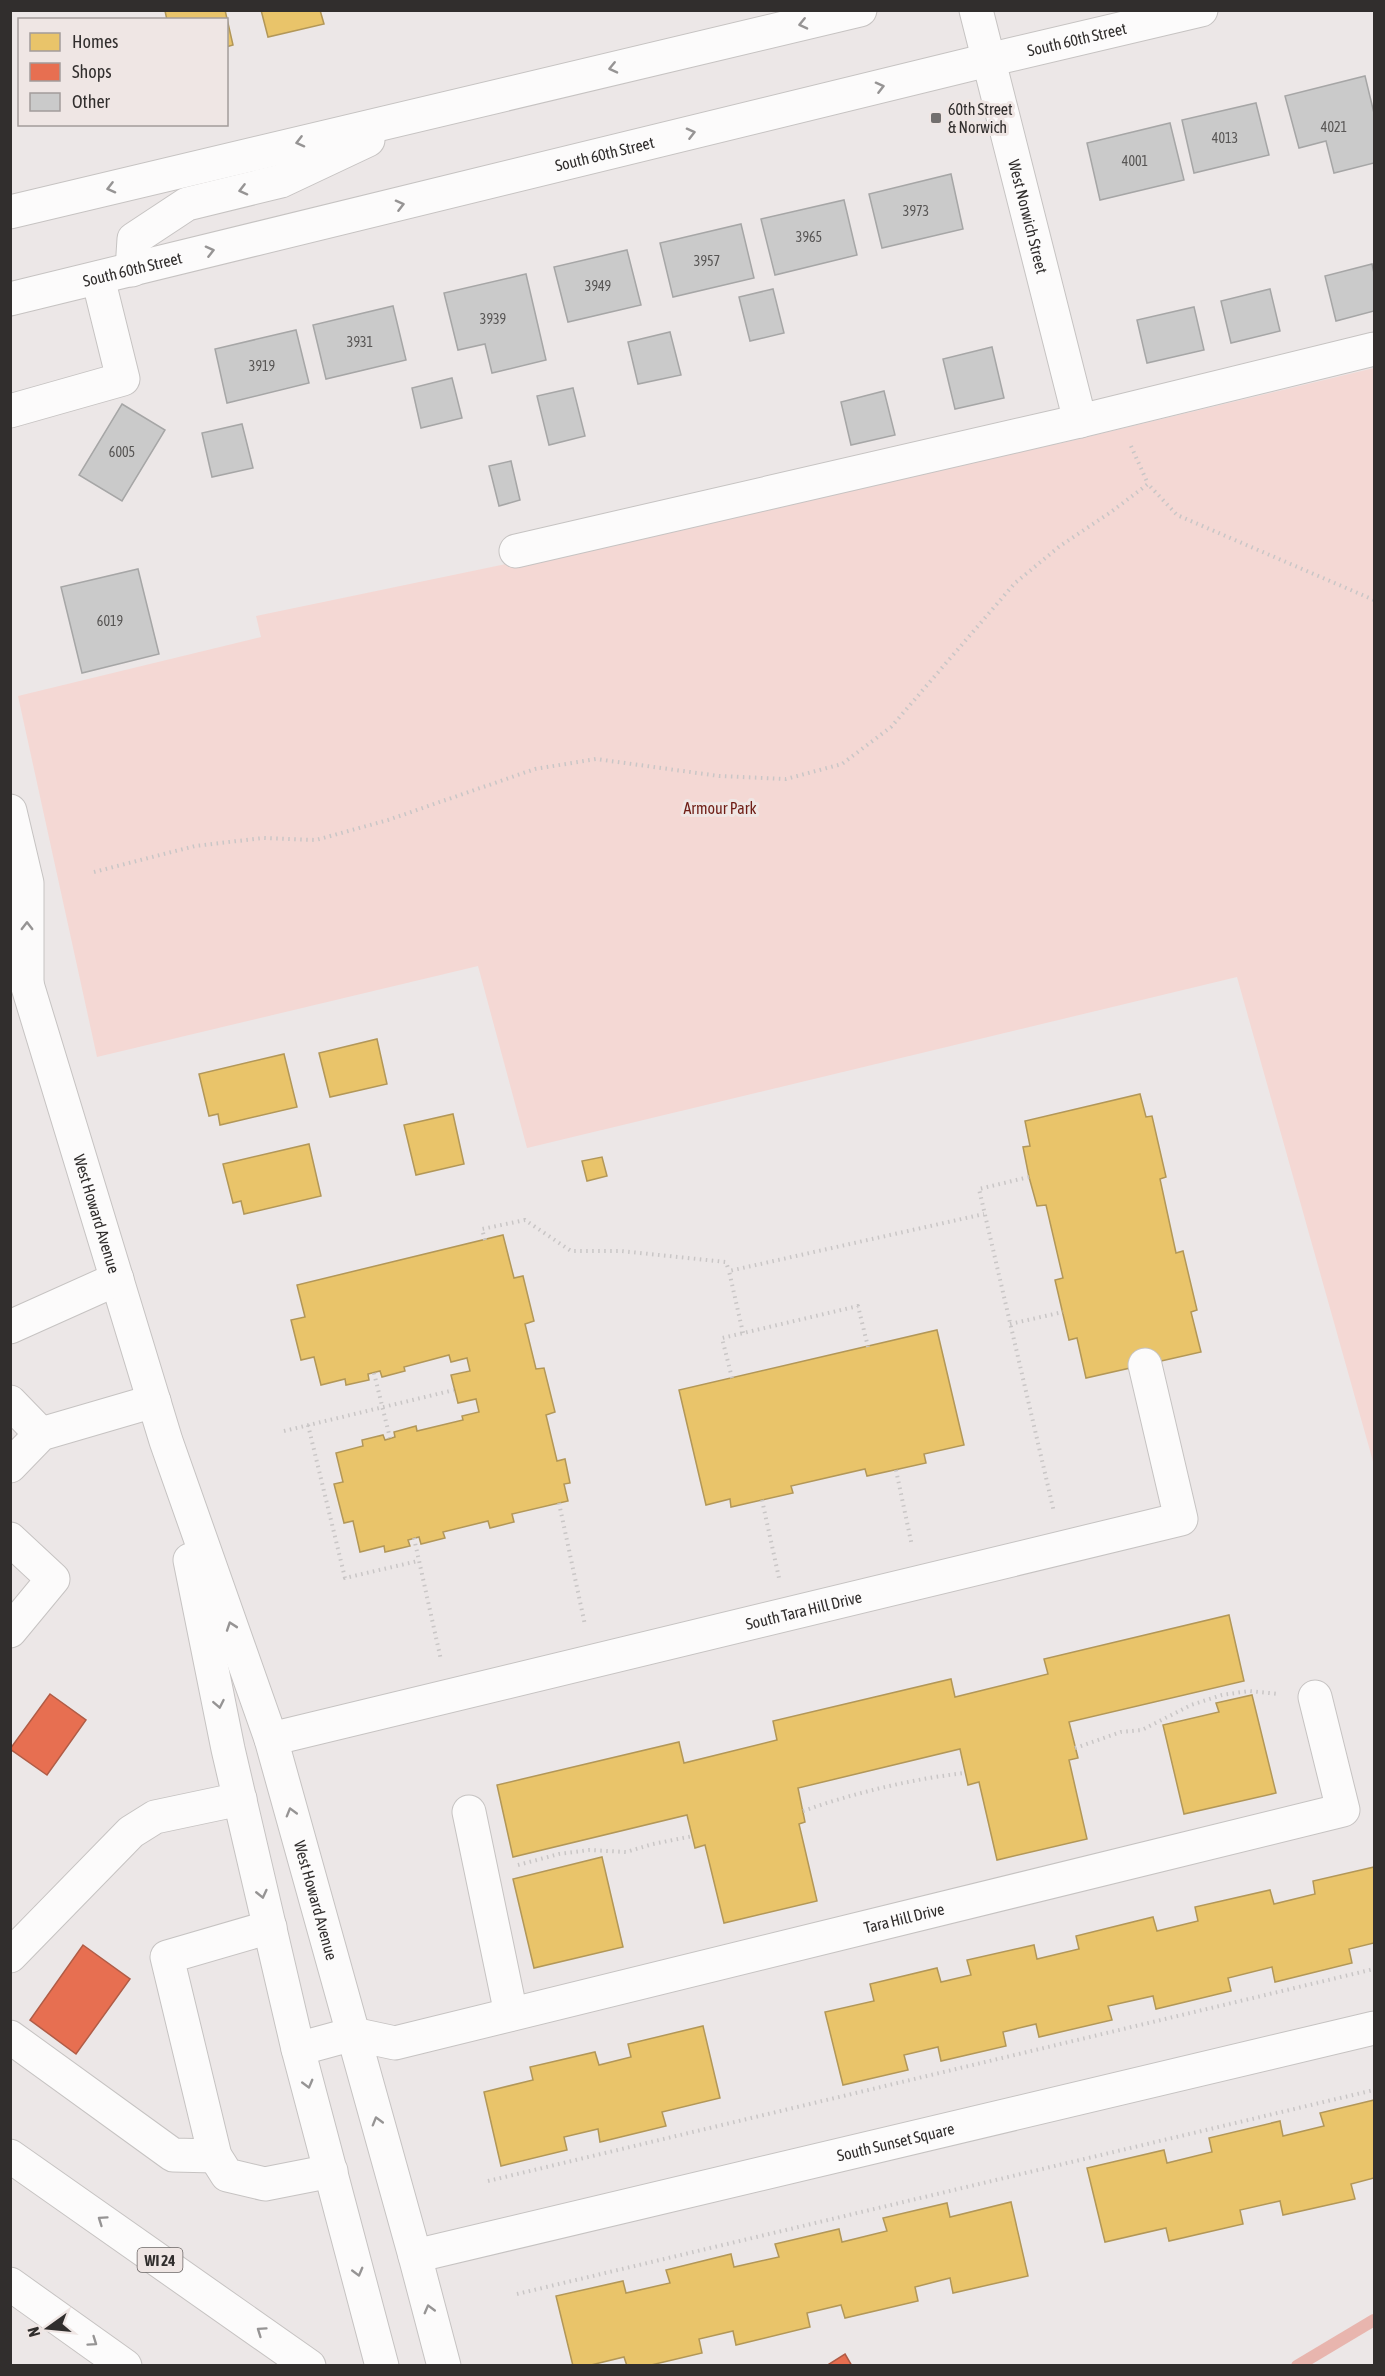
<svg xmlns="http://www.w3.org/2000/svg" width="1385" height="2376" viewBox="0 0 1385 2376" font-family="'Asap Condensed',sans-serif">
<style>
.green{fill:#f4d8d4}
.homes{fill:#e9c46a;stroke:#b29758;stroke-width:1.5}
.shops{fill:#e76f51;stroke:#b05c46;stroke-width:1.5}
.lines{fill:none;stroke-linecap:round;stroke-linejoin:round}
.stream{stroke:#e8b5ae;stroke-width:12}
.building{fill:#cacaca;stroke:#a6a6a6;stroke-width:1.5}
.minor-casing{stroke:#c6c3c2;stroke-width:35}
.major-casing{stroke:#c6c3c2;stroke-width:35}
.path{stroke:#c9c6c6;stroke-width:4;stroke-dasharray:1.5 4.5;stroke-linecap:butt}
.minor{stroke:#fcfbfb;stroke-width:33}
.major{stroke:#fcfbfb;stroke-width:33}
.oneway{stroke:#969494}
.poi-dot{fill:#726f6e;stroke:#efe6e4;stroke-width:2}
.labels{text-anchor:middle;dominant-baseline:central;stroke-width:6;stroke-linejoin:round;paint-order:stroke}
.number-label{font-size:14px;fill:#575554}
.shield{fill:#efe6e4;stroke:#6a6564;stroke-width:1.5}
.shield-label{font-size:15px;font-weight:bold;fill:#312e2d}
.street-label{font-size:16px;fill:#312e2d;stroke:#efe6e4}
.poi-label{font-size:16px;fill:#312e2d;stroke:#efe6e4;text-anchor:start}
.park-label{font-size:16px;fill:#6f1e16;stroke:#efe6e4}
</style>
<rect width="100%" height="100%" fill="#ece7e7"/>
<path class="green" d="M1374,368V1465L1237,977L527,1148L478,966L97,1057L18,696L261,637L256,616L506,564L1033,440L1058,444Z"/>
<path class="homes" d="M225,10L233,45L226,47V20H167L165,11Z
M261,10H320L324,24L268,37Z
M377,1039L387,1084L330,1097L319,1053Z
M284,1054L297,1107L220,1125L218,1114L209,1116L199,1074Z
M1140,1094L1146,1117L1152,1116L1166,1177L1160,1179L1176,1253L1183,1251L1197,1310L1191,1312L1201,1352L1086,1378L1077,1338L1069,1340L1055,1280L1063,1278L1046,1205L1037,1206L1029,1177L1023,1147L1030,1146L1025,1121Z
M453,1114L464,1164L416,1175L404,1125Z
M309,1144L321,1196L244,1214L241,1201L233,1203L223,1164Z
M602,1157L607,1176L587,1181L582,1161Z
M503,1235L514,1278L523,1276L534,1321L525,1324L536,1369L544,1368L555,1412L546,1415L557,1461L565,1459L570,1483L564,1484L568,1501L512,1514L514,1522L490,1528L488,1521L443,1532L445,1538L421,1544L419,1537L408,1540L410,1546L385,1552L384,1546L360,1552L353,1521L344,1523L334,1484L343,1482L336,1453L363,1446L362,1440L383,1435L385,1440L395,1437L394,1432L416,1426L417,1431L463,1420L462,1416L479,1412L476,1399L458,1403L451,1375L470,1371L467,1358L451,1362L449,1355L404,1367L405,1371L382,1377L380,1371L368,1374L369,1380L346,1385L345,1379L321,1385L314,1357L301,1360L291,1320L305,1317L297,1285Z
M937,1330L964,1445L924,1454L926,1463L867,1476L865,1469L791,1486L793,1493L731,1507L730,1499L706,1505L679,1390Z
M1229,1615L1244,1681L1069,1722L1078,1758L1069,1760L1087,1839L997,1860L979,1782L968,1785L960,1749L798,1788L805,1822L799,1824L817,1901L724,1923L705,1845L695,1848L687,1815L513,1857L497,1785L679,1742L684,1763L777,1740L773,1721L951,1679L955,1697L1048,1674L1044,1659Z
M1252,1695L1276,1793L1184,1814L1163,1725L1219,1712L1216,1703Z
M602,1857L623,1947L534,1968L513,1879Z
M1374,1867V1943L1349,1949L1352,1963L1275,1982L1272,1967L1228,1978L1231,1991L1156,2009L1153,1996L1108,2006L1112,2020L1039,2037L1036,2024L1003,2032L1006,2046L941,2061L938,2047L904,2055L908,2070L843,2085L825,2012L874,2001L870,1984L937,1968L941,1982L971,1975L967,1960L1034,1945L1037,1959L1079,1949L1076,1936L1153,1917L1157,1931L1198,1921L1195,1907L1270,1890L1274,1904L1315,1894L1313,1881Z
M703,2026L720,2098L662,2112L666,2126L600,2142L598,2129L564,2137L567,2150L501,2166L484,2092L533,2080L530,2067L595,2052L599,2065L631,2057L628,2044Z
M1374,2100V2178L1351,2184L1355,2199L1283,2215L1280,2201L1240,2210L1243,2224L1169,2241L1166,2228L1105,2242L1087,2168L1164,2150L1167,2163L1212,2152L1209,2138L1280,2121L1283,2136L1324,2126L1320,2113Z
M1011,2202L1028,2276L953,2293L950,2278L915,2287L918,2301L845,2318L841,2305L807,2313L810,2327L736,2345L733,2331L699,2339L702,2353L647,2366H627L624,2357L587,2366H573L556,2296L623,2281L626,2293L670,2283L666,2270L731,2254L734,2267L779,2257L775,2244L839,2229L842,2242L887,2231L883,2218L947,2203L950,2217Z"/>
<path class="shops" d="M50,1694L86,1720L47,1775L10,1749Z
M83,1945L130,1979L76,2054L30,2020Z
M845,2354L852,2366H826Z"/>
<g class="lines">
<path class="stream" d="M1297,2366L1374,2320"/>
</g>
<path class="building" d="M1365,76L1374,113V163L1334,173L1326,141L1299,148L1285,96Z
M1256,103L1269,155L1194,173L1182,120Z
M1170,123L1184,180L1100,200L1087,143Z
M951,174L963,229L882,248L869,194Z
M844,200L857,255L775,275L761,219Z
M741,224L754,278L673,297L660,243Z
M627,250L641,305L568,322L554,267Z
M1372,264L1374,273V311L1336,321L1325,276Z
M526,274L546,360L492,373L485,344L458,350L444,293Z
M773,289L784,333L750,341L739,297Z
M1270,289L1280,331L1231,343L1221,301Z
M393,306L406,360L326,379L313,325Z
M1194,307L1204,350L1147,363L1137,320Z
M296,330L309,383L227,403L215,349Z
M670,332L681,375L638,384L628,342Z
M992,347L1004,398L955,409L943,359Z
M452,378L462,418L421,428L412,388Z
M573,388L585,436L549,445L537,396Z
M884,391L895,435L851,445L841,402Z
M122,404L165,430L122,501L79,475Z
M242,424L253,468L212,477L202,433Z
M511,461L520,500L499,506L489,466Z
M138,569L159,654L82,673L61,587Z"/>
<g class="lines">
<g class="minor-casing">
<g id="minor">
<path id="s1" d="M976,10L1080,421"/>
<path d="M10,411L123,379L98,278"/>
<path d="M516,551L1080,421L1374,349"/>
<path d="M10,811L27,883V984"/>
<path id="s2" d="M10,957L27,984L166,1441L271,1739L415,2256L444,2366"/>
<path d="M10,1327L117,1279"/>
<path d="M10,1402L41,1434"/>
<path d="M10,1466L41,1434L154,1401"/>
<path d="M10,1539L53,1579L10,1631"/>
<path d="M190,1560L228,1749L298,2049L382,2366"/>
<path id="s3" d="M271,1739L1181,1519L1145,1365"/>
<path d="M469,1812L511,2014"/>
<path d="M270,1927L167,1957L215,2156L227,2175L265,2184L331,2171"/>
<path d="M10,1956L131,1832L155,1817L240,1799"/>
<path d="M10,2037L173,2155L215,2156"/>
<path id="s4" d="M298,2049L353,2034L395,2043L1343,1810L1315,1697"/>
<path id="s5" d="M415,2256L1374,2028"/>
</g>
</g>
<g class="major-casing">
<g id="major">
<path d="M10,212L860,10"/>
<path d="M132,270L134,239L187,204L281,181L368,140"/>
<path id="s6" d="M10,299L988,60L1201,10"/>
<path d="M10,2156L309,2366"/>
<path d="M10,2284L125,2366"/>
</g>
</g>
<path class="path" d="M1131,446L1148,484
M94,872L195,846L263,838L316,840L388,820L535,769L596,759L719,776L786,779L842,764L891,727L1015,583L1060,546L1111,512L1148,484L1177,515L1374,600
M1029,1177L979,1189L1054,1512
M485,1240L482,1229L525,1220L571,1251H621L726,1262L729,1271
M1010,1324L1063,1312
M743,1333L729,1271L984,1214
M374,1373L390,1438
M732,1378L722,1338L858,1306L868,1347
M308,1425L345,1578L418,1561
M284,1431L454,1390
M896,1470L912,1546
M762,1500L779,1578
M559,1503L585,1625
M414,1538L441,1660
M1075,1748L1121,1732L1142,1730L1191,1705L1222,1695L1249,1691L1279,1694
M803,1811C854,1793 911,1779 965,1773
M518,1865L559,1854L589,1850L626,1852L653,1844L693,1836
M488,2181L1374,1969
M517,2294L1374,2090"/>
<use href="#minor" class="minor"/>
<use href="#major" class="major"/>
</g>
<defs><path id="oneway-chevron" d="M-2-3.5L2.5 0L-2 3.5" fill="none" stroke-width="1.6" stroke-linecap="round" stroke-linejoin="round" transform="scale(1.5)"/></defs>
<g class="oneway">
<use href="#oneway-chevron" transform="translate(803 24) rotate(167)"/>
<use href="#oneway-chevron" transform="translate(613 68) rotate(167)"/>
<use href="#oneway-chevron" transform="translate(880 87) rotate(-14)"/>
<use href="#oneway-chevron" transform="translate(691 133) rotate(-14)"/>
<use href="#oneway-chevron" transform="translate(300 142) rotate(166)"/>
<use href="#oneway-chevron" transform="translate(111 188) rotate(166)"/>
<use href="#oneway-chevron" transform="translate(243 190) rotate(166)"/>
<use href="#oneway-chevron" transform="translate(400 205) rotate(-14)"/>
<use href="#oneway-chevron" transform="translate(210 251) rotate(-14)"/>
<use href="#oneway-chevron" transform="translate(27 926) rotate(-90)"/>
<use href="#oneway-chevron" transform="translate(231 1626) rotate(-109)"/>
<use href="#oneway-chevron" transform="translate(219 1704) rotate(79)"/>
<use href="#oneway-chevron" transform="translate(291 1812) rotate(-106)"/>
<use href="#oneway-chevron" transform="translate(262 1894) rotate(77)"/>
<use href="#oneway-chevron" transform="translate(308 2084) rotate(75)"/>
<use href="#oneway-chevron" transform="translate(377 2121) rotate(-106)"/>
<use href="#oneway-chevron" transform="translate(102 2220) rotate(-145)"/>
<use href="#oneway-chevron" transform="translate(358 2272) rotate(75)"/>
<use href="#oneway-chevron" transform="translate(429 2309) rotate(-105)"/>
<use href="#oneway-chevron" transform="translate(261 2331) rotate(-145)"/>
<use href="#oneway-chevron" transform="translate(93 2342) rotate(35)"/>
</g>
<rect class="poi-dot" x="930" y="112" width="12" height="12" rx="3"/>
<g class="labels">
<g class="number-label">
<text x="1334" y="127">4021</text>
<text x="1225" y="138">4013</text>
<text x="1135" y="161">4001</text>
<text x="916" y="211">3973</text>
<text x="809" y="237">3965</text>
<text x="707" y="261">3957</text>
<text x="598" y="286">3949</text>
<text x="493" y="319">3939</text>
<text x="360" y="342">3931</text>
<text x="262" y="366">3919</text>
<text x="122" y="452">6005</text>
<text x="110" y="621">6019</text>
</g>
<rect class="shield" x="137.5" y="2248" width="45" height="24" rx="4.5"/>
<g class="shield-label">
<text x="160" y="2260">WI 24</text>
</g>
<g class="street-label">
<text stroke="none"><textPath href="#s6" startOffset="1098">South 60th Street</textPath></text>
<text stroke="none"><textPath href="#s6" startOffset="612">South 60th Street</textPath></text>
<text stroke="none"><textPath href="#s1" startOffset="213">West Norwich Street</textPath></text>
<text stroke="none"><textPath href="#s6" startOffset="126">South 60th Street</textPath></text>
<text stroke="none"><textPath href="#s2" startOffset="272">West Howard Avenue</textPath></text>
<text stroke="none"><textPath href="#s3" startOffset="548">South Tara Hill Drive</textPath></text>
<text stroke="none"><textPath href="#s2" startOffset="993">West Howard Avenue</textPath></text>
<text stroke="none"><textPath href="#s4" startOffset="624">Tara Hill Drive</textPath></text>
<text stroke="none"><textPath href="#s5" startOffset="494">South Sunset Square</textPath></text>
</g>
<g class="poi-label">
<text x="948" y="109">60th Street<tspan x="948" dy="18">&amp; Norwich</tspan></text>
</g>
<g class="park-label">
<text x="720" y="808">Armour Park</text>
</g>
</g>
<rect width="1385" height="2376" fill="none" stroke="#312e2d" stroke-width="24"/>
<rect x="18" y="18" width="210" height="108" fill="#efe6e4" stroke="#a39c9b" stroke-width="1.5"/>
<rect x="30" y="33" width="30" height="18" fill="#e9c46a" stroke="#a39c9b" stroke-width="1.5"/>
<text x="72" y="48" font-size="18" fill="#312e2d">Homes</text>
<rect x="30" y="63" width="30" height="18" fill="#e76f51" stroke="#a39c9b" stroke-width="1.5"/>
<text x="72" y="78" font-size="18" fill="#312e2d">Shops</text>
<rect x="30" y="93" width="30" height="18" fill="#cacaca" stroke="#a39c9b" stroke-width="1.5"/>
<text x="72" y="108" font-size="18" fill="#312e2d">Other</text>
<g transform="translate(48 2328) rotate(255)" stroke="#efe6e4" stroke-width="4.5" paint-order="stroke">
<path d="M0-4.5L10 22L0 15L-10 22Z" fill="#312e2d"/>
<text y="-9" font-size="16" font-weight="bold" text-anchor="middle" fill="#312e2d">N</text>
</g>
</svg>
